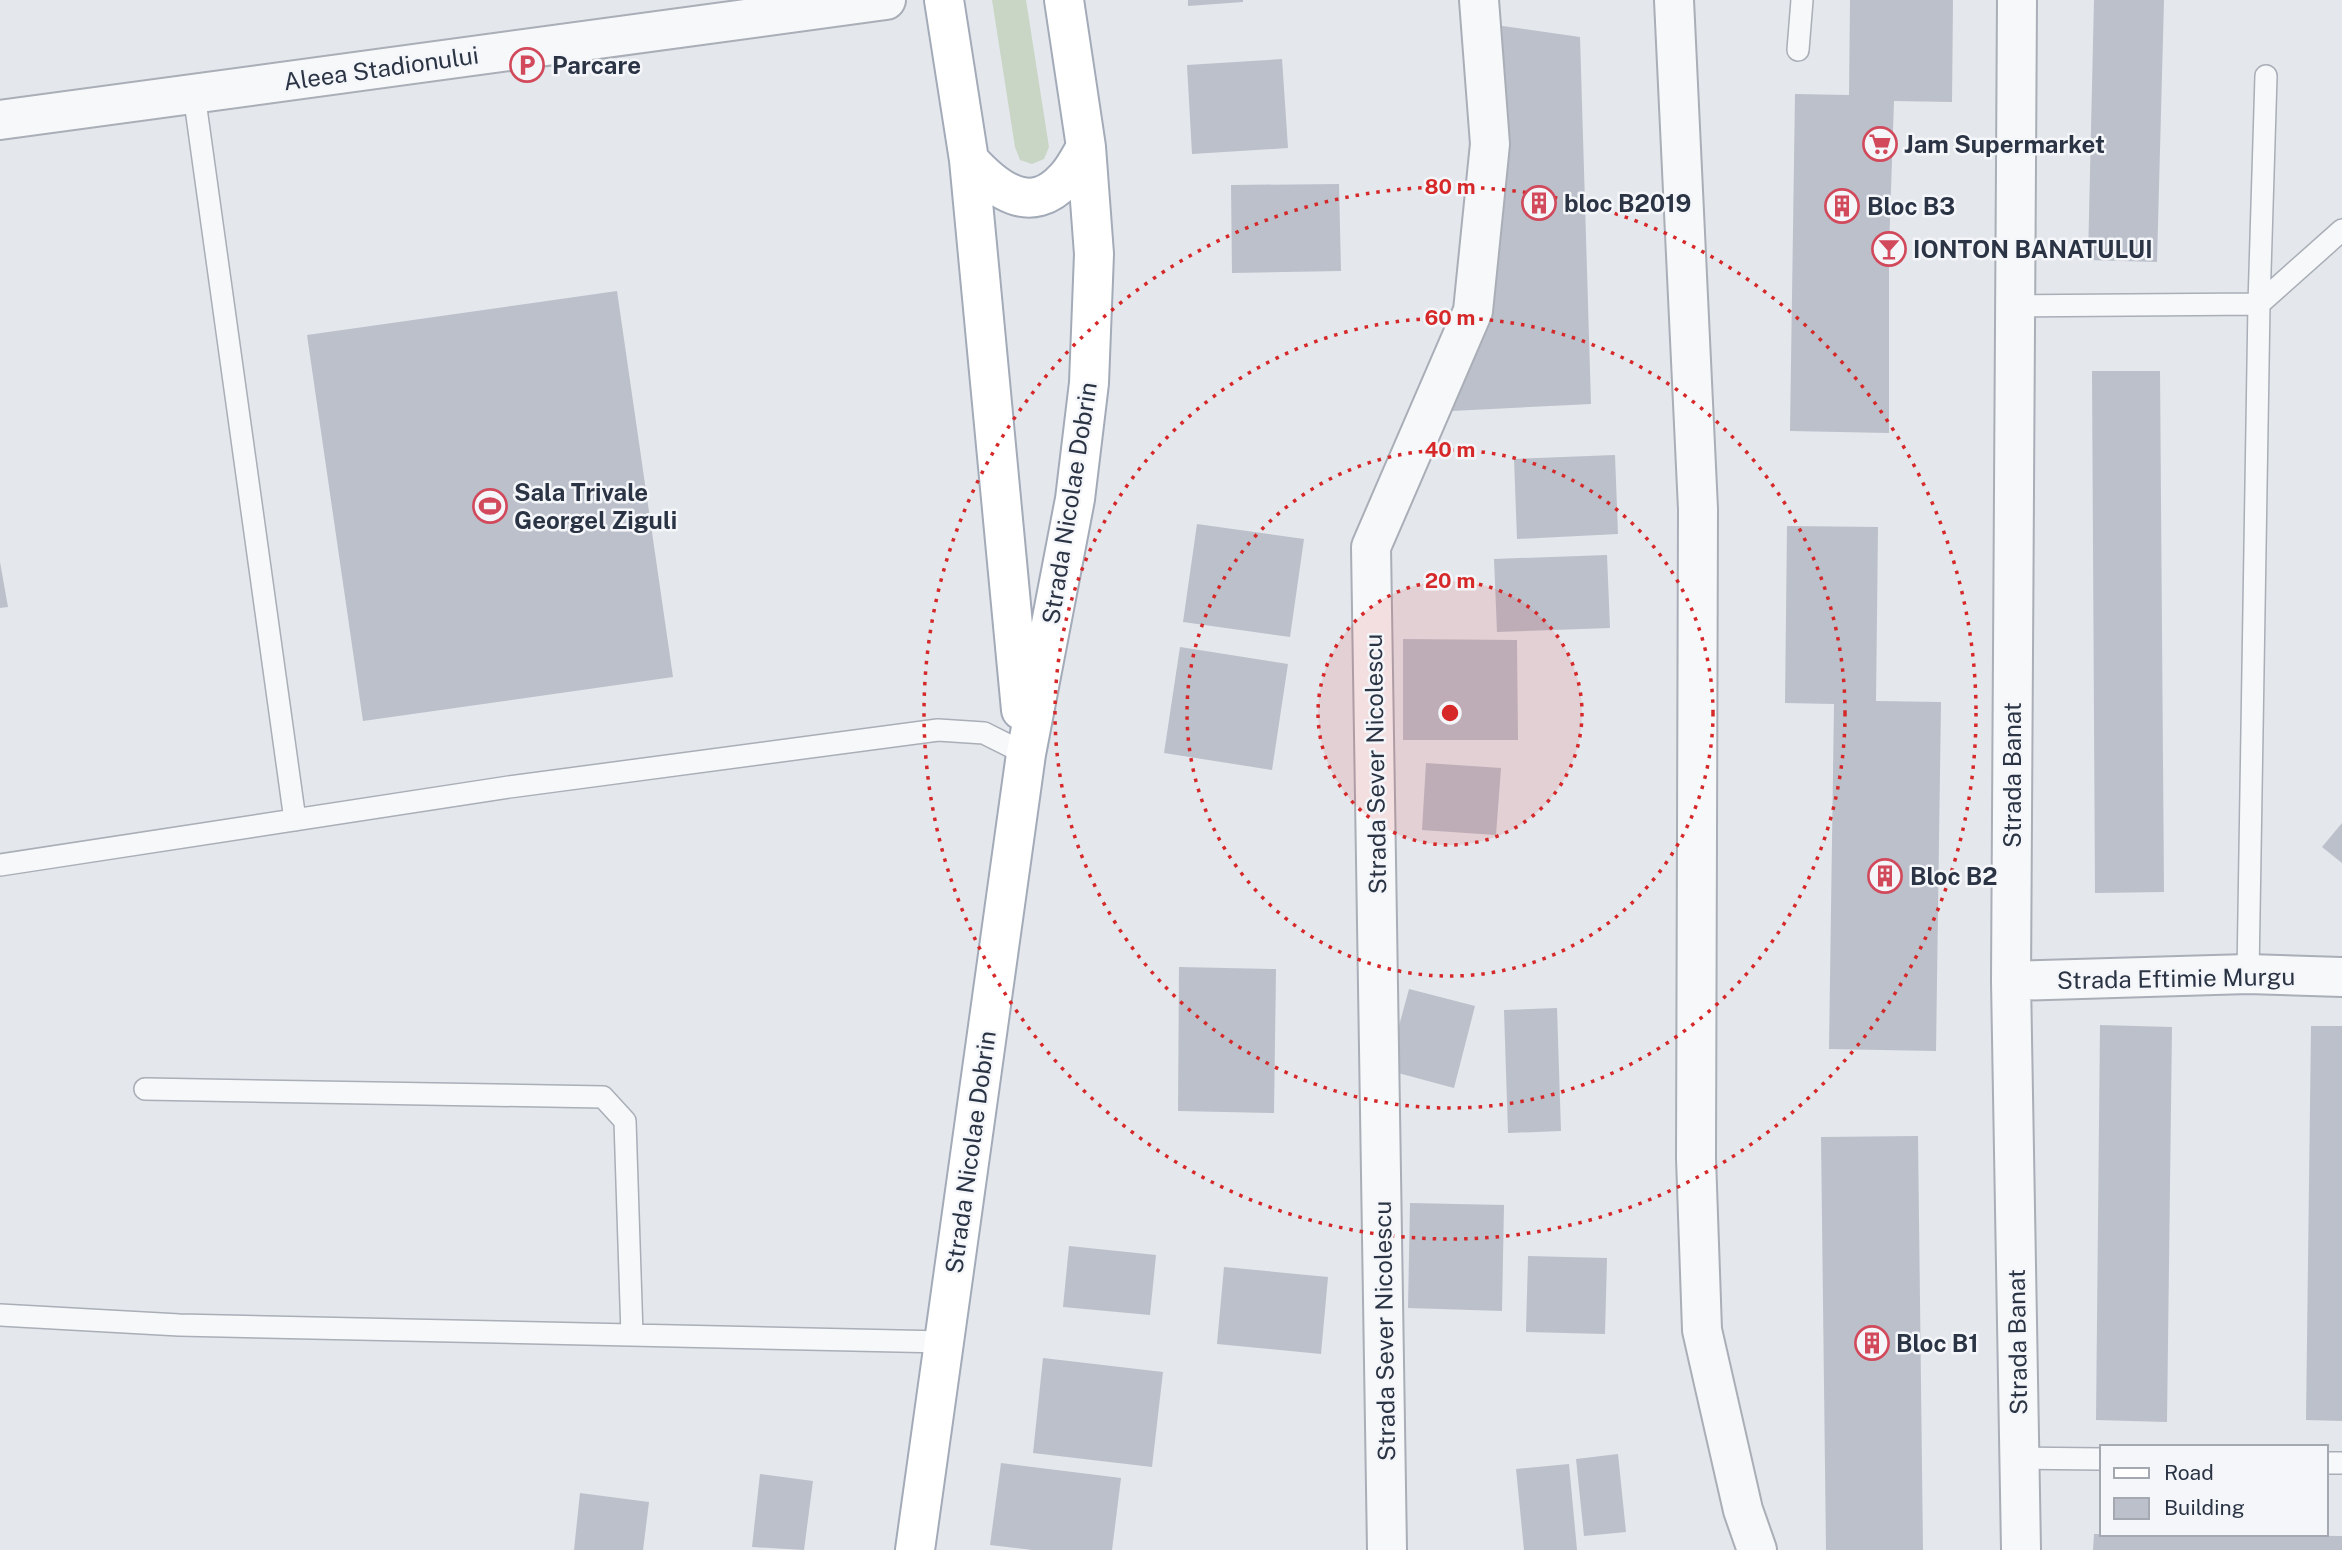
<svg xmlns="http://www.w3.org/2000/svg" width="2342" height="1550" viewBox="0 0 2342 1550" font-family="'Public Sans',sans-serif">
<style>
.green{fill:#c9d6c5}
.building{fill:#bbc0ca}
.lines{fill:none;stroke-linecap:round;stroke-linejoin:round}
.lane-casing{stroke:#a9aeb7;stroke-width:24}
.street-casing{stroke:#a9aeb7;stroke-width:42}
.primary-casing{stroke:#a3abb8;stroke-width:42}
.lane{stroke:#f7f8fa;stroke-width:21}
.street{stroke:#f7f8fa;stroke-width:38}
.primary{stroke:#fff;stroke-width:38}
.ring{fill:none;stroke:#d62828;stroke-width:3.5;stroke-dasharray:3.5 7}
.labels{text-anchor:middle;dominant-baseline:central;stroke-width:5;stroke-linejoin:round;paint-order:stroke}
.poi-label{font-size:24px;font-weight:bold;fill:#2b3445;stroke:#f4f6f9;text-anchor:start}
.street-label{font-size:24px;fill:#2b3445;stroke:#f4f6f9}
.centre{fill:#d62828;stroke:#f4f6f9;stroke-width:3.5}
.ring-label{font-size:21px;text-anchor:middle;font-weight:bold;fill:#d62828;stroke:#f4f6f9;stroke-width:5;stroke-linejoin:round;paint-order:stroke}
</style>
<rect width="100%" height="100%" fill="#e4e7ec"/>
<path class="green" d="M992,0H1026L1049,147L1044,159L1032,164L1020,160L1015,147Z"/>
<path class="building" d="M1188,0H1243V2L1188,6Z
M1850,0H1953L1952,102L1894,101L1889,249V433L1790,431L1795,94L1849,95Z
M2094,0H2164L2157,262L2088,260Z
M1488,24L1580,37L1591,404L1452,411L1492,301Z
M1282,59L1288,148L1192,154L1187,65Z
M1339,184L1341,271L1232,273L1231,185Z
M617,291L673,677L363,721L307,335Z
M2092,371H2160L2164,892L2095,893Z
M1615,455L1618,534L1517,539L1514,459Z
M1197,524L1304,539L1290,637L1183,622Z
M1787,526L1878,527L1876,701L1941,702L1936,1051L1829,1049L1834,704L1785,703Z
M1607,555L1610,628L1497,632L1494,559Z
M0,562L8,607L0,608Z
M1403,639L1517,640L1518,740H1403Z
M1180,647L1288,664L1272,770L1164,753Z
M1426,763L1501,768L1496,835L1422,830Z
M2342,823V863L2322,847Z
M1179,967L1276,969L1274,1113L1178,1111Z
M1409,989L1475,1006L1454,1088L1387,1070Z
M1557,1008L1561,1131L1508,1133L1504,1010Z
M2100,1025L2172,1027L2167,1422L2096,1420Z
M2311,1026H2342V1421L2306,1420Z
M1918,1136L1923,1550H1826L1821,1137Z
M1410,1203L1504,1205L1502,1311L1408,1308Z
M1069,1246L1156,1255L1150,1315L1063,1307Z
M1528,1256L1607,1258L1605,1334L1526,1332Z
M1224,1267L1328,1277L1321,1354L1217,1344Z
M1043,1358L1163,1372L1152,1467L1033,1453Z
M1618,1454L1626,1532L1584,1536L1576,1459Z
M1001,1463L1121,1478L1112,1550H1032L990,1545Z
M1569,1464L1577,1550H1524L1516,1469Z
M760,1474L813,1481L804,1550L752,1547Z
M580,1493L649,1502L643,1550H574Z
M2094,1534L2342,1536V1550H2093Z"/>
<g class="lines">
<g class="lane-casing">
<path id="lane" d="M1798,50L1802,0
M194,94L295,820
M2015,306L2259,304L2342,230
M0,865L509,787L938,730L984,733L1026,754
M2248,974L2259,304L2266,76
M145,1089L603,1097L625,1121L632,1335
M0,1315L179,1325L944,1342
M2019,1458L2102,1459
M2326,1463H2342"/>
</g>
<g class="street-casing">
<path id="street" d="M1674,0L1698,509L1696,1158L1702,1330L1743,1510L1757,1550
M2017,0L2011,981L2021,1550
M0,120L886,0
M2011,981L2248,974L2342,977
M1387,1550L1371,547L1473,311L1490,144L1479,0"/>
</g>
<g class="primary-casing">
<path id="primary" d="M944,0L969,160L1021,710
M969,160C996,190 1031,217 1065,179C1074,170 1080,157 1086,147
M915,1550L1026,754L1075,499L1089,383L1094,254L1086,147L1064,0"/>
</g>
<use href="#lane" class="lane"/>
<use href="#street" class="street"/>
<use href="#primary" class="primary"/>
</g>
<circle cx="1450" cy="713" r="132" fill="#d62828" fill-opacity=".12"/>
<g class="ring">
<circle cx="1450" cy="713" r="132"/>
<circle cx="1450" cy="713" r="263"/>
<circle cx="1450" cy="713" r="395"/>
<circle cx="1450" cy="713" r="526"/>
</g>
<defs>
<g id="parking-ring" transform="scale(1.75)"><circle r="9.5" fill="#f4f6f9" stroke="#d1495b" stroke-width="1.5"/><path d="M-3.5-5.5H1a3.5 3.5 0 0 1 0 7H-1V5.5H-3.5ZM-1-3.4V-.6H.8a1.4 1.4 0 0 0 0-2.8Z" fill="#d1495b"/></g>
<g id="supermarket-ring" transform="scale(1.75)"><circle r="9.5" fill="#f4f6f9" stroke="#d1495b" stroke-width="1.5"/><path d="M-6-5.5h2.5l.6 2H6L4.5 2H-2.5L-4.4-4H-6ZM-1.5 3.2a1.3 1.3 0 1 0 .1 0ZM3 3.2a1.3 1.3 0 1 0 .1 0Z" fill="#d1495b"/></g>
<g id="building-ring" transform="scale(1.75)"><circle r="9.5" fill="#f4f6f9" stroke="#d1495b" stroke-width="1.5"/><path d="M-4-6H4V6H1V3H-1V6H-4ZM-2.5-4.3h1.7v1.8h-1.7ZM.8-4.3h1.7v1.8H.8ZM-2.5-1h1.7V.8h-1.7ZM.8-1h1.7V.8H.8Z" fill="#d1495b"/></g>
<g id="bar-ring" transform="scale(1.75)"><circle r="9.5" fill="#f4f6f9" stroke="#d1495b" stroke-width="1.5"/><path d="M-6-5H6L.8 .8V4.5H3.5V6h-7V4.5H-.8V.8Z" fill="#d1495b"/></g>
<g id="stadium-ring" transform="scale(1.75)"><circle r="9.5" fill="#f4f6f9" stroke="#d1495b" stroke-width="1.5"/><path d="M0-5a6.5 5 0 1 0 0 10a6.5 5 0 1 0 0-10ZM-3.5-1.8h7v3.6h-7Z" fill="#d1495b"/></g>
</defs>
<g fill-rule="evenodd">
<use href="#parking-ring" x="527" y="65"/>
<use href="#supermarket-ring" x="1880" y="144"/>
<use href="#building-ring" x="1539" y="203"/>
<use href="#building-ring" x="1842" y="206"/>
<use href="#bar-ring" x="1889" y="249"/>
<use href="#stadium-ring" x="490" y="506"/>
<use href="#building-ring" x="1885" y="876"/>
<use href="#building-ring" x="1872" y="1343"/>
</g>
<g class="labels">
<g class="poi-label">
<text x="552" y="65">Parcare</text>
<text x="1904" y="144">Jam Supermarket</text>
<text x="1564" y="203">bloc B2019</text>
<text x="1867" y="206">Bloc B3</text>
<text x="1913" y="249">IONTON BANATULUI</text>
<text x="514" y="492">Sala Trivale<tspan x="514" dy="28">Georgel Ziguli</tspan></text>
<text x="1910" y="876">Bloc B2</text>
<text x="1896" y="1343">Bloc B1</text>
</g>
<g class="street-label">
<text transform="translate(381 68) rotate(-8)">Aleea Stadionului</text>
<text transform="translate(1069 503) rotate(-81)">Strada Nicolae Dobrin</text>
<text transform="translate(1375 764) rotate(-91)">Strada Sever Nicolescu</text>
<text transform="translate(2012 775) rotate(-90)">Strada Banat</text>
<text transform="translate(2176 978) rotate(-1)">Strada Eftimie Murgu</text>
<text transform="translate(970 1152) rotate(-82)">Strada Nicolae Dobrin</text>
<text transform="translate(1384 1331) rotate(-91)">Strada Sever Nicolescu</text>
<text transform="translate(2017 1342) rotate(-91)">Strada Banat</text>
</g>
</g>
<circle cx="1450" cy="713" r="10" class="centre"/>
<g class="ring-label">
<text x="1450" y="194">80 m</text>
<text x="1450" y="325">60 m</text>
<text x="1450" y="457">40 m</text>
<text x="1450" y="588">20 m</text>
</g>
<rect x="2100" y="1445" width="228" height="91" fill="#f4f6f9" stroke="#a4a8b1" stroke-width="2"/>
<rect x="2114" y="1468" width="35" height="10" fill="#ffffff" stroke="#a4a8b1" stroke-width="2"/>
<text x="2164" y="1480" font-size="21" fill="#2b3445">Road</text>
<rect x="2114" y="1498" width="35" height="21" fill="#bbc0ca" stroke="#a4a8b1" stroke-width="2"/>
<text x="2164" y="1515" font-size="21" fill="#2b3445">Building</text>
</svg>
